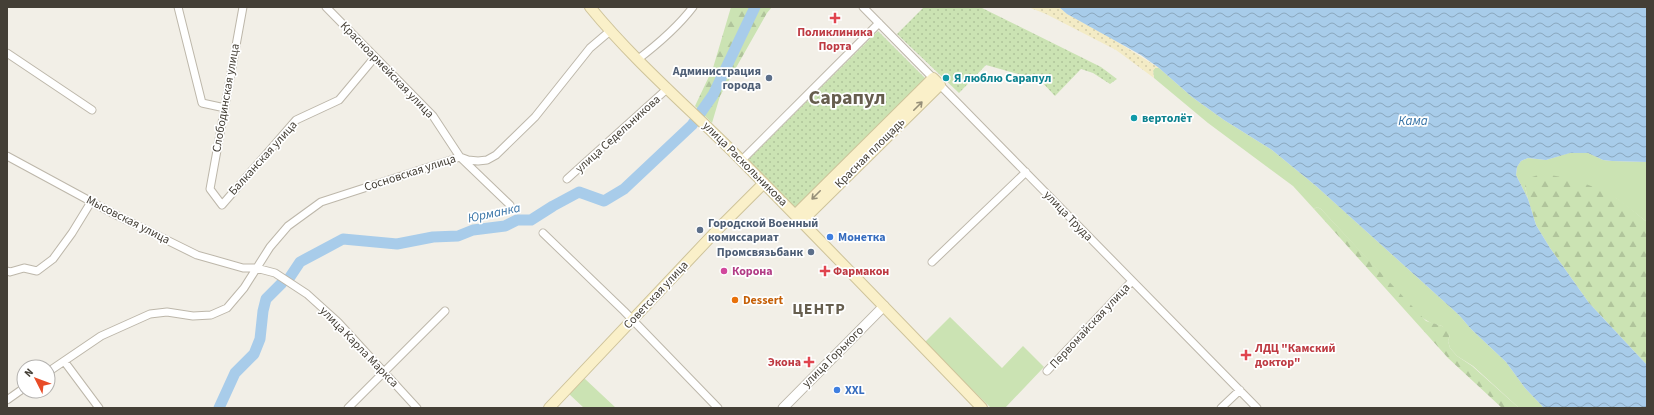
<svg xmlns="http://www.w3.org/2000/svg" width="1654" height="415" viewBox="0 0 1654 415" font-family="'Source Sans 3',sans-serif">
<style>
.green{fill:#cbe3b3}
.forest{fill:url(#forest-firs)}
.sand{fill:url(#sand-dots)}
.park{fill:url(#park-dots)}
.water{fill:url(#water-waves)}
.lines{fill:none;stroke-linecap:round;stroke-linejoin:round}
.river{stroke:#a8ccea;stroke-width:11}
.minor-casing{stroke:#bdb7aa;stroke-width:9}
.tertiary-casing{stroke:#bdb7aa;stroke-width:11}
.secondary-casing{stroke:#cec39a;stroke-width:12}
.minor{stroke:#fff;stroke-width:7}
.tertiary{stroke:#fff;stroke-width:9}
.secondary{stroke:#faf0c9;stroke-width:10}
.oneway{stroke:#968f78}
.health-dot{fill:#e0444e;stroke:#fff;stroke-width:1.5}
.service-dot{fill:#5c6f8a;stroke:#fff;stroke-width:1.5}
.culture-dot{fill:#0f9aa8;stroke:#fff;stroke-width:1.5}
.shop-dot{fill:#3f7fe0;stroke:#fff;stroke-width:1.5}
.hotel-dot{fill:#d1479c;stroke:#fff;stroke-width:1.5}
.food-dot{fill:#e8710a;stroke:#fff;stroke-width:1.5}
.labels{text-anchor:middle;dominant-baseline:central;stroke-width:3.5;stroke-linejoin:round;paint-order:stroke}
.health-label{font-size:12px;font-weight:bold;fill:#be3a42;stroke:#fff;text-anchor:start}
.street-label{font-size:12px;fill:#443f36;stroke:#fff}
.service-label{font-size:12px;font-weight:bold;fill:#4e5e75;stroke:#fff;text-anchor:end}
.culture-label{font-size:12px;font-weight:bold;fill:#0d838f;stroke:#fff;text-anchor:start}
.shop-label{font-size:12px;font-weight:bold;fill:#366cbe;stroke:#fff;text-anchor:start}
.hotel-label{font-size:12px;font-weight:bold;fill:#b23c85;stroke:#fff;text-anchor:start}
.food-label{font-size:12px;font-weight:bold;fill:#c56008;stroke:#fff;text-anchor:start}
.water-label{font-size:13px;font-style:italic;fill:#3874a7;stroke:#fff}
.district-label{font-size:16px;font-weight:bold;letter-spacing:1px;fill:#665e4e;stroke:#fff}
.town-label{font-size:20px;font-weight:bold;fill:#665e4e;stroke:#fff}
</style>
<defs>
<pattern id="forest-firs" width="22" height="20" patternUnits="userSpaceOnUse"><rect width="22" height="20" fill="#cbe3b3"/><path d="M5 1l3.5 6h-7zM16 11l3.5 6h-7z" fill="#b0c49b"/></pattern>
<pattern id="sand-dots" width="8" height="8" patternUnits="userSpaceOnUse"><rect width="8" height="8" fill="#f3ebc5"/><path d="M2 2h.1M6 6h.1" fill="none" stroke="#d2cbaa" stroke-width="1.8" stroke-linecap="round"/></pattern>
<pattern id="park-dots" width="8" height="8" patternUnits="userSpaceOnUse"><rect width="8" height="8" fill="#cbe3b3"/><path d="M2 2h.1M6 6h.1" fill="none" stroke="#b0c49b" stroke-width="1.8" stroke-linecap="round"/></pattern>
<pattern id="water-waves" width="16" height="10" patternUnits="userSpaceOnUse"><rect width="16" height="10" fill="#a8ccea"/><path d="M0 5q4-4 8 0t8 0" fill="none" stroke="#8aa7be"/></pattern>
</defs>
<rect width="100%" height="100%" fill="#f2efe7"/>
<path class="green" d="M1155,68H1159L1192,97L1224,120L1272,150L1316,186L1459,315L1471,329L1506,362L1525,388L1544,408H1519L1473,366L1457,356L1450,348L1448,341L1450,335L1442,326L1431,323L1421,317L1321,209L1317,207L1314,209L1293,186L1208,123L1154,78L1153,70Z
M1569,153H1588L1603,160L1612,161L1647,162V222L1616,198L1525,186L1528,199L1516,175L1517,167L1521,161L1528,158L1546,160Z
M950,317L1002,368L1023,346L1044,367L1005,408H991L924,343Z
M584,378L616,408H584L568,393Z"/>
<path class="forest" d="M731,7H772L767,13L720,96L712,123L695,106L713,68Z
M1541,174C1566,176 1593,185 1615,197C1626,204 1637,214 1647,222V365L1589,303L1550,248L1536,225L1528,199L1525,186L1529,178Z
M1317,207L1321,209L1426,321L1442,326L1448,330L1450,335L1448,341L1450,348L1457,356L1472,366L1519,408H1502L1448,358L1314,209Z"/>
<path class="sand" d="M1028,7H1059L1067,14L1111,38L1159,68H1155L1153,71L1154,78L1116,50L1046,14Z"/>
<path class="park" d="M924,7H980L1101,67L1117,79L1110,84L1093,73L1081,69L1055,96L1040,80L986,65L959,93L897,34Z
M878,31L927,80L796,210L747,161Z"/>
<path class="water" d="M1059,7H1647V162L1612,161L1603,160L1588,153H1570L1546,160L1528,158L1521,161L1517,167L1516,175L1528,199L1536,225L1550,248L1589,303L1647,365V408H1544L1525,388L1506,362L1471,329L1459,315L1316,186L1272,150L1224,120L1192,97L1159,68L1141,55L1067,14Z"/>
<g class="lines">
<path class="river" d="M290,277L300,262L343,239L397,244L433,237L458,236L473,230L505,226L517,220H531L553,206L579,192L604,201L624,189L692,125L713,95L755,7
M219,408L235,373L254,354L260,339L263,311L266,299L282,283"/>
<g class="minor-casing">
<path id="minor" d="M178,7L202,103L225,108
M243,7L210,189L222,205L296,120L339,100L375,57
M326,7L433,116L460,157L510,205
M863,7L933,78
M7,53L92,110
M637,60C658,44 677,28 693,7
M940,85L1257,408
M7,156L114,214L197,255L243,268H256L275,273L307,294L338,322L417,408
M741,161L879,23
M567,179L668,88
M543,233L624,311L718,408
M932,262L1026,172
M7,271L10,272L24,268L37,271L53,259L72,233L91,202
M64,361L99,408
M1047,371L1132,281
M48,372L101,336L150,314L167,312L193,316L211,315L227,308L244,288L270,247L288,226L321,202L460,157L468,160L478,161L487,160L496,155L535,117L590,48L610,31
M7,400L24,388
M348,408L445,311
M1221,408L1240,390"/>
</g>
<g class="tertiary-casing">
<path id="tertiary" d="M783,408L884,306"/>
</g>
<g class="secondary-casing">
<path id="secondary" d="M590,7C634,61 688,107 737,156C819,239 901,324 982,408
M795,215L933,78L940,85L801,222
M549,408L720,227L764,183"/>
</g>
<use href="#minor" class="minor"/>
<use href="#tertiary" class="tertiary"/>
<use href="#secondary" class="secondary"/>
</g>
<defs><path id="oneway-shaft" d="M-6 0H5M1.5-3L5.5 0L1.5 3" fill="none" stroke-width="1.6" stroke-linecap="round" stroke-linejoin="round"/></defs>
<g class="oneway">
<use href="#oneway-shaft" transform="translate(918 106) rotate(-45)"/>
<use href="#oneway-shaft" transform="translate(816 195) rotate(135)"/>
</g>
<g class="health-dot">
<path d="M833 12h4v4h4v4h-4v4h-4v-4h-4v-4h4z"/>
<path d="M823 265h4v4h4v4h-4v4h-4v-4h-4v-4h4z"/>
<path d="M1244 349h4v4h4v4h-4v4h-4v-4h-4v-4h4z"/>
<path d="M807 356h4v4h4v4h-4v4h-4v-4h-4v-4h4z"/>
</g>
<g class="service-dot">
<circle cx="769" cy="78" r="4"/>
<circle cx="700" cy="230" r="4"/>
<circle cx="811" cy="252" r="4"/>
</g>
<g class="culture-dot">
<circle cx="946" cy="78" r="4"/>
<circle cx="1134" cy="118" r="4"/>
</g>
<g class="shop-dot">
<circle cx="830" cy="237" r="4"/>
<circle cx="837" cy="390" r="4"/>
</g>
<circle class="hotel-dot" cx="724" cy="271" r="4"/>
<circle class="food-dot" cx="735" cy="300" r="4"/>
<g class="labels">
<g class="health-label">
<text x="835" y="32" text-anchor="middle">Поликлиника<tspan x="835" dy="14">Порта</tspan></text>
<text x="833" y="271">Фармакон</text>
<text x="1255" y="348">ЛДЦ "Камский<tspan x="1255" dy="14">доктор"</tspan></text>
<text x="801" y="362" text-anchor="end">Экона</text>
</g>
<g class="street-label">
<text transform="translate(387 70) rotate(46)">Красноармейская улица</text>
<text transform="translate(226 98) rotate(-80)">Слободинская улица</text>
<text transform="translate(618 134) rotate(-42)">улица Седельникова</text>
<text transform="translate(870 153) rotate(-45)">Красная площадь</text>
<text transform="translate(263 158) rotate(-48)">Балканская улица</text>
<text transform="translate(745 164) rotate(45)">улица Раскольникова</text>
<text transform="translate(410 173) rotate(-18)">Сосновская улица</text>
<text transform="translate(1068 216) rotate(46)">улица Труда</text>
<text transform="translate(128 220) rotate(27)">Мысовская улица</text>
<text transform="translate(656 295) rotate(-47)">Советская улица</text>
<text transform="translate(1090 326) rotate(-47)">Первомайская улица</text>
<text transform="translate(359 347) rotate(46)">улица Карла Маркса</text>
<text transform="translate(833 357) rotate(-45)">улица Горького</text>
</g>
<g class="service-label">
<text x="761" y="71">Администрация<tspan x="761" dy="14">города</tspan></text>
<text x="708" y="223" text-anchor="start">Городской Военный<tspan x="708" dy="14">комиссариат</tspan></text>
<text x="803" y="252">Промсвязьбанк</text>
</g>
<g class="culture-label">
<text x="954" y="78">Я люблю Сарапул</text>
<text x="1142" y="118">вертолёт</text>
</g>
<g class="shop-label">
<text x="838" y="237">Монетка</text>
<text x="845" y="390">XXL</text>
</g>
<g class="hotel-label">
<text x="732" y="271">Корона</text>
</g>
<g class="food-label">
<text x="743" y="300">Dessert</text>
</g>
<g class="water-label">
<text x="1413" y="121">Кама</text>
<text transform="translate(494 213) rotate(-12)">Юрманка</text>
</g>
<g class="district-label">
<text x="819" y="309">ЦЕНТР</text>
</g>
<g class="town-label">
<text x="847" y="98">Сарапул</text>
</g>
</g>
<rect width="1654" height="415" fill="none" stroke="#443f36" stroke-width="16"/>
<g transform="translate(36 379) rotate(312)"><circle r="19" fill="#ffffff" stroke="#b4b2af"/>
<path d="M0-3L7 15L0 10L-7 15Z" fill="#e84c27"/>
<text y="-6" font-size="11" font-weight="bold" text-anchor="middle" fill="#443f36">N</text>
</g>
</svg>
